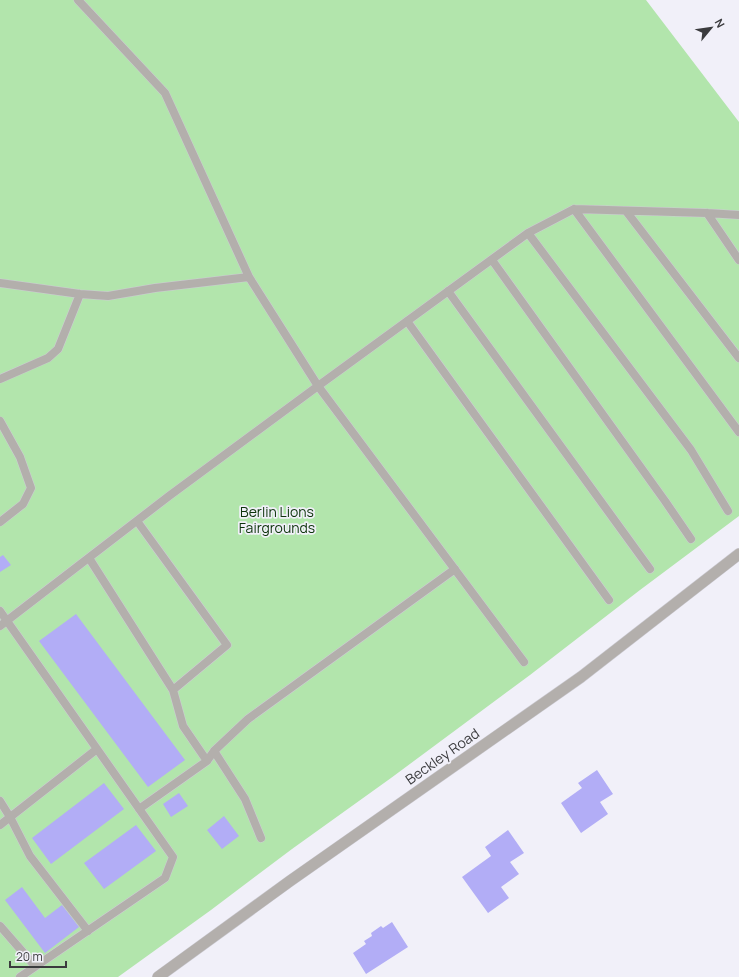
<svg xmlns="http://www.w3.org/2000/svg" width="739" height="977" viewBox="0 0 739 977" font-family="Manrope,sans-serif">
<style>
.green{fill:#b2e5ac}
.building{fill:#b2adf6}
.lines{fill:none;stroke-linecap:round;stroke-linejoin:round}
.service-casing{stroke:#cdccd4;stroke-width:9}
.minor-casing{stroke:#cdccd4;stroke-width:12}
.service{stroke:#b3afac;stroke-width:8}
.minor{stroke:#b3afac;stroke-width:11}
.labels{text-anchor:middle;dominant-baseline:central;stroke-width:3.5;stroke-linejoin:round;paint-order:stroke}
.park-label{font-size:14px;fill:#0d340b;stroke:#f1f0f9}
.street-label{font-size:14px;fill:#3b3b3e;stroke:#f1f0f9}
</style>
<rect width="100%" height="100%" fill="#f1f0f9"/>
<path class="green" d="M0,0H646L739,122V516L640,590L530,675L391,778L292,849L211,910L118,977H0Z"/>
<path class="building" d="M3,555L11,565L0,572V557Z
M76,614L185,760L148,787L39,641Z
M597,770L613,794L600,802L608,814L581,833L561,803L582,788L578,783Z
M104,783L124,809L51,864L32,838Z
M179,793L188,806L171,817L163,804Z
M224,816L239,836L222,849L207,830Z
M136,825L156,851L104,889L84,863Z
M508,830L524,853L510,862L519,874L501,887L509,898L488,913L462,877L491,856L485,847Z
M22,887L45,918L62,905L79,927L45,953L5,900Z
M392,922L408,947L366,974L353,953L366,944L364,941L372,936L371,933L381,926L383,928Z"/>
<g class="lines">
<g class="service-casing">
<path id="service" d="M78,0L165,93L249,277L318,386L524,662
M574,209L739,432
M626,211L739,358
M707,213L739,260
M528,233L691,450L728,511
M492,260L665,501L691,539
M0,283L80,294L108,296L155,288L249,277
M448,291L650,569
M407,321L609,600
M0,379L48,358L58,349L80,294
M0,421L20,457L31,488L23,504L0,522
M137,521L227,645L173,690L183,726L207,761
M89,558L173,690
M0,611L173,857L165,878L20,977
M0,626L169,496L318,386L528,233L574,209L707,213L739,215
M214,751L245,799L261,838
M0,801L10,817L30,856L88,931
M139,809L207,761L214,751L248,719L455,569
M0,825L97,749
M0,926L35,966"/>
</g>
<g class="minor-casing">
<path id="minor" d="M158,977L290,881L581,677L739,554"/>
</g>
<use href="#service" class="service"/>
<use href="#minor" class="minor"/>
</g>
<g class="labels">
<g class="park-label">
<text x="277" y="511">Berlin Lions<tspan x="277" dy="16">Fairgrounds</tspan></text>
</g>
<g class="street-label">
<text transform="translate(442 756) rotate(-35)">Beckley Road</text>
</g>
</g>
<g transform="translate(711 28) rotate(61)" stroke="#f1f0f9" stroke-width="3" paint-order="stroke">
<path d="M0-3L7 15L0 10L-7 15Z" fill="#3b3b3e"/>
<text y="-6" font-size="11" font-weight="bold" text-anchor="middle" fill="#3b3b3e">N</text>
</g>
<path d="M10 961v6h56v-6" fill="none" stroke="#3b3b3e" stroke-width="2"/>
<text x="16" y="961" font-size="12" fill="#3b3b3e" stroke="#f1f0f9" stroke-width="3" paint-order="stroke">20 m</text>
</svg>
